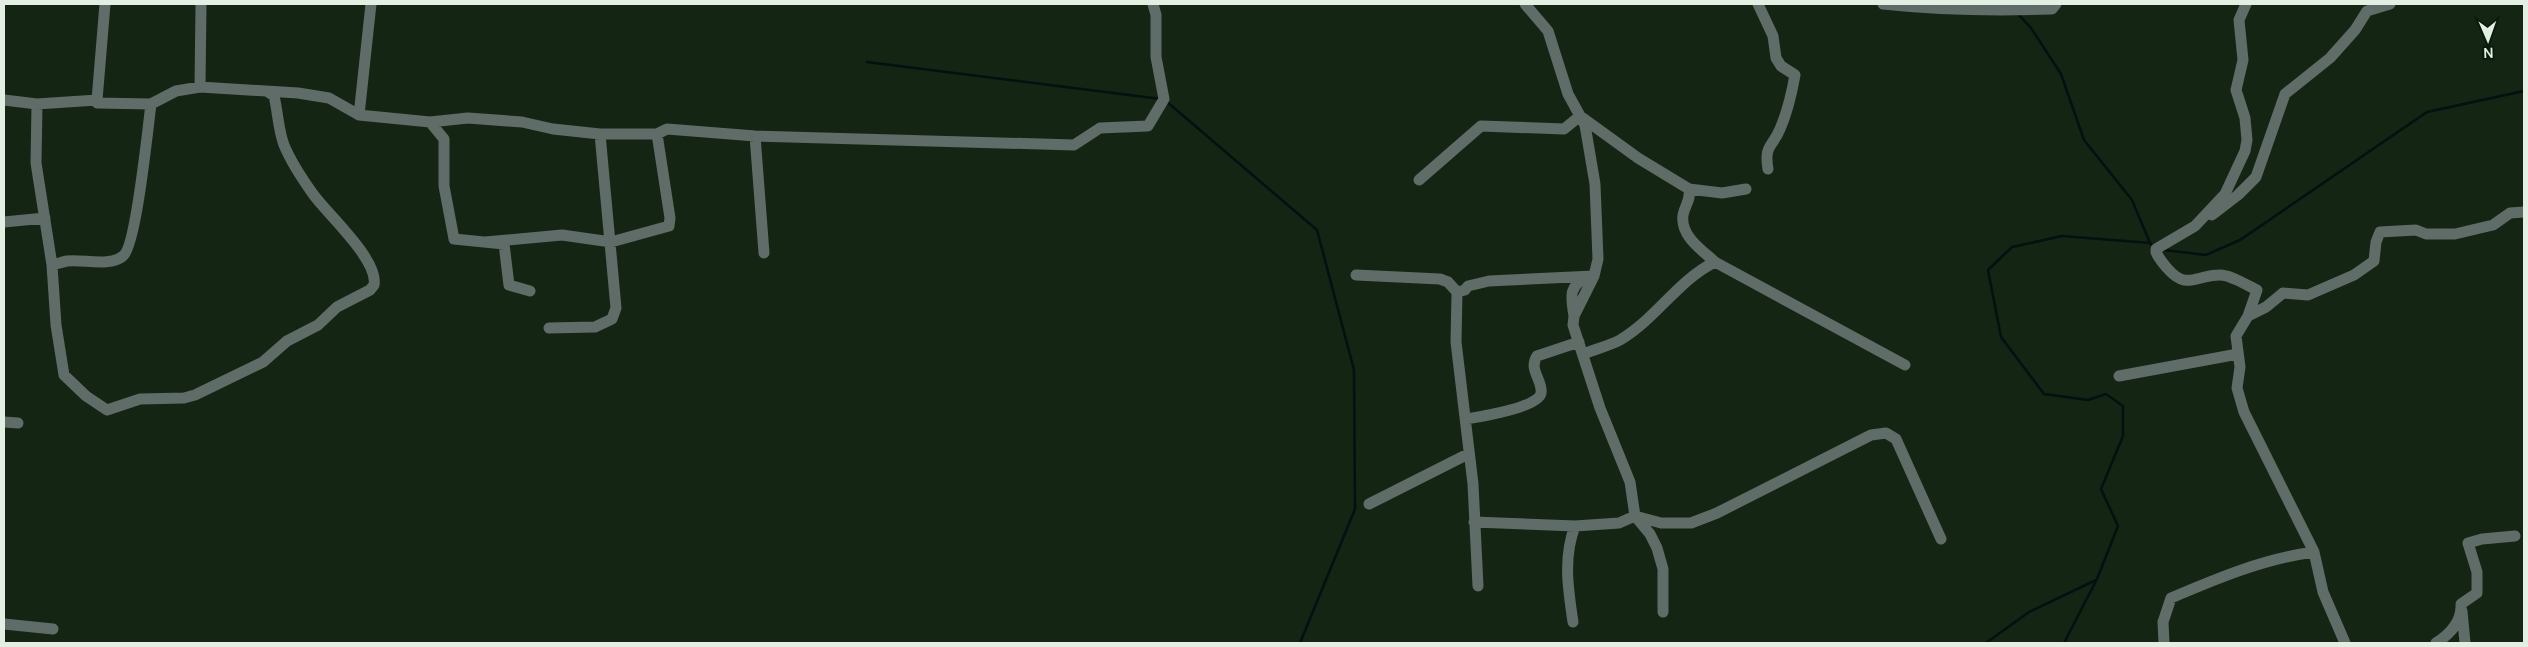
<svg xmlns="http://www.w3.org/2000/svg" width="2528" height="647" viewBox="0 0 2528 647" font-family="Manrope,sans-serif">
<style>
.lines{fill:none;stroke-linecap:round;stroke-linejoin:round}
.stream{stroke:#041011;stroke-width:2.5}
.minor{stroke:#5f6c68;stroke-width:11}
</style>
<rect width="100%" height="100%" fill="#142514"/>
<g class="lines">
<path class="stream" d="M2017,13L2031,28L2061,74L2084,140L2132,200L2150,243
M867,62L1161,99
M1166,101L1317,230L1354,370L1355,509L1300,643
M2164,250L2206,255L2240,240L2427,112L2524,91
M1986,643L2029,612L2096,580
M2064,643L2097,579L2118,526L2101,489L2123,436V406L2106,394L2088,400L2044,394L2001,337L1988,270L2012,247L2062,236L2150,243L2154,247"/>
<path class="minor" d="M1525,4L1548,31L1568,94L1585,125L1595,184L1598,259L1594,276L1574,316L1573,325L1600,408L1630,482L1635,516L1650,534L1657,548L1663,569V612
M1758,4L1773,36L1776,58L1781,66L1795,75C1792,92 1787,113 1780,129C1772,148 1764,145 1768,169
M1883,4C1939,10 1996,11 2052,9L2056,4
M2246,4L2239,20L2243,60L2236,90L2245,118L2247,140L2245,151L2225,194L2195,226L2156,249V252C2159,259 2163,263 2167,268C2187,291 2195,275 2220,275C2231,275 2246,285 2257,290L2248,316L2236,336L2240,367L2237,388L2244,412L2314,552L2323,592L2345,643
M200,87L201,4
M4,100L37,104L97,100V103L151,104L176,91L200,87L298,93L329,98L359,115L430,122L468,118L522,122L553,129L600,134H657L667,129L755,136L1074,145L1100,128L1148,126L1164,99L1156,57V15L1153,4
M97,100L105,4
M37,104L36,163L52,265L56,325L64,375L86,396L107,410L140,399L184,398L195,395L263,362L287,341L318,325L337,307L370,290L374,285C379,260 328,215 313,194C303,180 291,162 284,145C278,129 278,112 274,96L268,92
M359,115L371,4
M430,122L444,139V186L454,239L504,244L509,285L530,291
M755,136L764,253
M1419,180L1481,126L1564,129L1580,116L1638,158L1689,189L1722,193L1746,189
M1689,189C1691,200 1685,205 1683,215C1680,236 1702,250 1715,262
M2212,215L2238,195L2256,177L2285,94L2330,58L2355,30L2367,11L2390,4
M4,222L45,218
M485,242L562,235L611,242L669,226L670,218L657,134
M52,265C57,264 62,262 67,261C83,259 110,267 123,256C136,247 148,127 151,104
M1356,275L1440,279L1448,282L1457,292
M1457,292L1456,342L1473,484L1478,586
M1457,292L1465,290L1468,286L1489,281L1594,276
M1574,316C1571,296 1568,288 1586,277
M2248,316L2266,307L2283,293L2308,295L2354,275L2374,261L2376,242L2380,232L2416,230L2426,234H2455L2493,225L2510,213L2524,212
M549,328L595,327L612,319L616,308L600,134
M1584,354C1595,349 1609,346 1620,340C1656,319 1678,280 1715,262L1905,365
M2119,376L2238,354
M1466,419C1479,417 1539,408 1541,393C1543,380 1528,370 1537,356L1579,342
M4,422L18,423
M1369,504L1468,454
M1474,522L1575,526L1619,523L1635,516L1661,523H1691L1717,513L1871,435L1886,433L1896,439L1941,539
M2462,611L2465,643
M1573,622C1568,589 1563,557 1575,526
M4,624L53,629
M2164,643L2163,622L2171,598C2218,578 2263,559 2314,552
M2436,643C2450,634 2462,621 2461,604L2477,593V572L2468,543L2482,539L2515,536"/>
</g>
<rect width="2528" height="647" fill="none" stroke="#e4efe3" stroke-width="10"/>
<g transform="translate(2488 40) rotate(178)" stroke="#0a1b0b" stroke-width="4" paint-order="stroke">
<path d="M0-4L9 19L0 12L-9 19Z" fill="#e4efe3"/>
<text y="-8" font-size="14" font-weight="bold" text-anchor="middle" fill="#e4efe3">N</text>
</g>
</svg>
